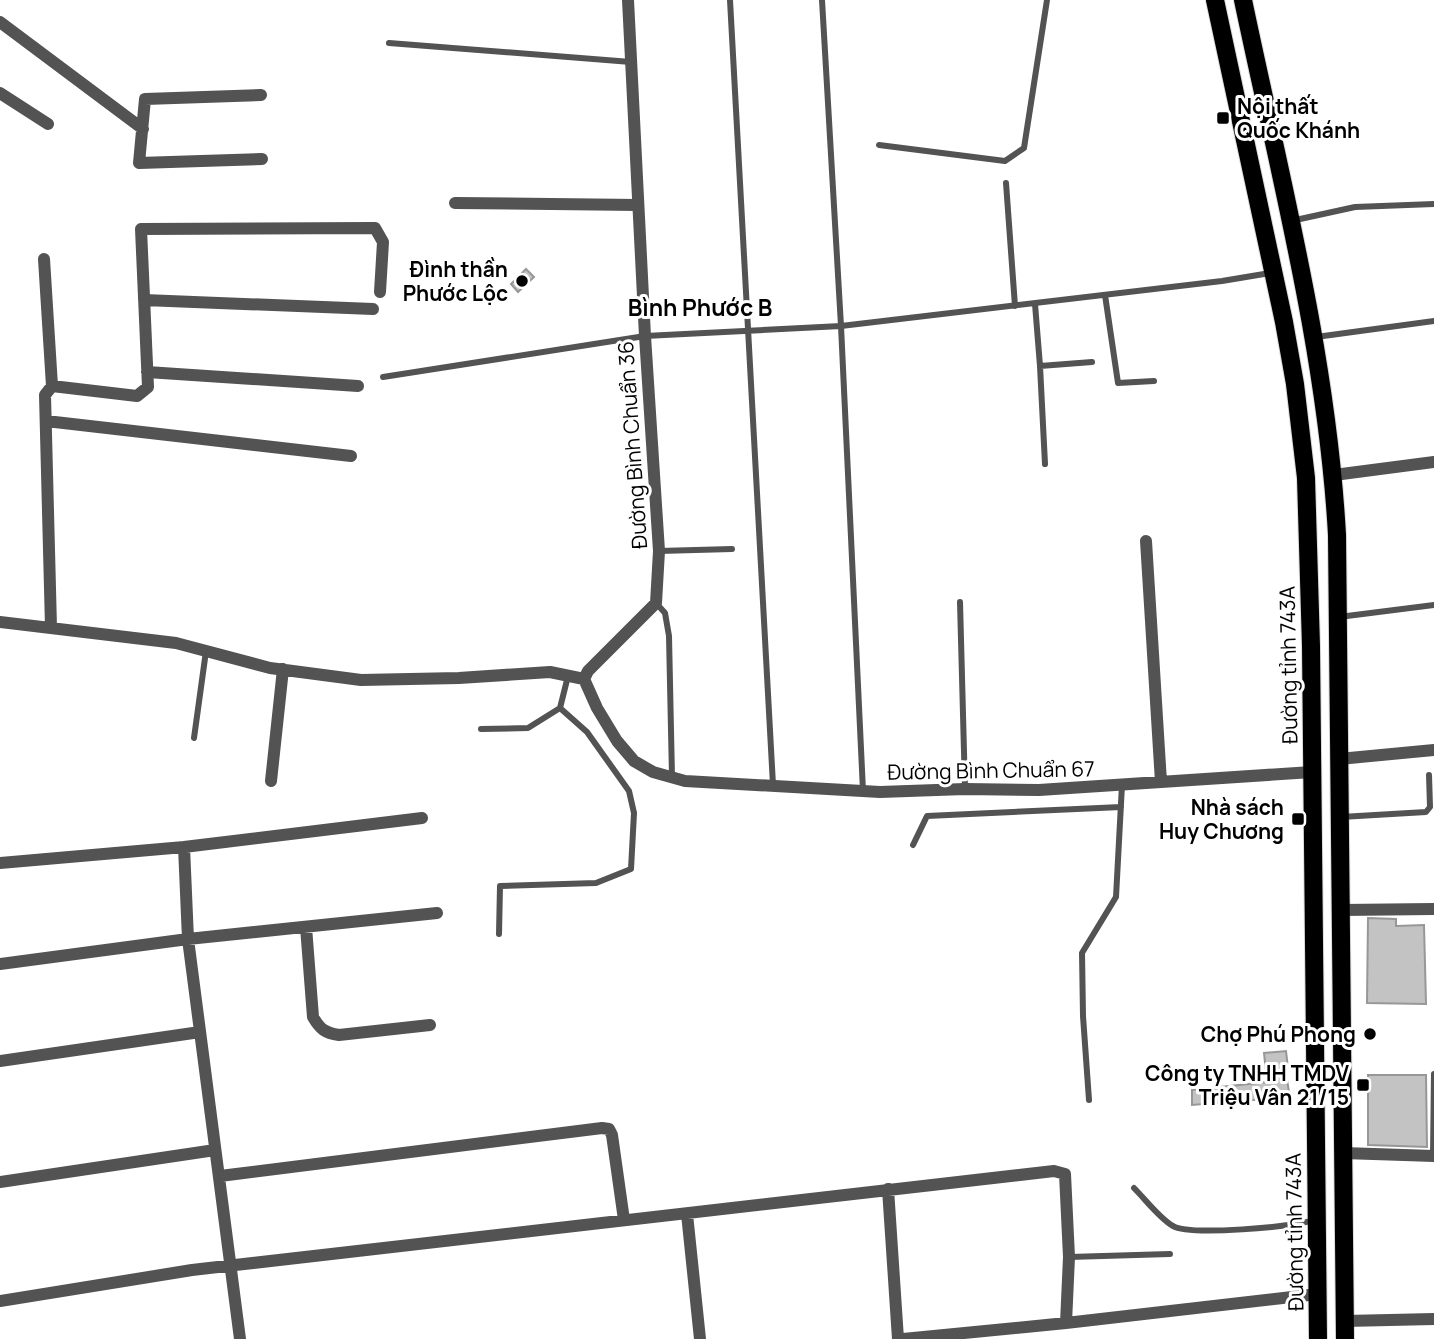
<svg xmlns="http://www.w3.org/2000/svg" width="1434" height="1339" viewBox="0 0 1434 1339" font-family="Manrope,sans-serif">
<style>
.building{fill:#c3c3c3;stroke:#979797;stroke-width:2}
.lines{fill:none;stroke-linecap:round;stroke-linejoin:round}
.primary-casing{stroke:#dbdbdb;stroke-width:20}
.lane{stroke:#535353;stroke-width:6}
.street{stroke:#535353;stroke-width:12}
.primary{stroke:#000;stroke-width:18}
.poi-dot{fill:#000;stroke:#fff;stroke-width:2.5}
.labels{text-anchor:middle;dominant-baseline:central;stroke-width:6;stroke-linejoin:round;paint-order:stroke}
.poi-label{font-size:21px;font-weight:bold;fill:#000;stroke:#fff;text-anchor:end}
.street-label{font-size:21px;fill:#000;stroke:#fff}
.neighbourhood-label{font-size:23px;font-weight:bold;fill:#000;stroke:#fff}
</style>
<rect width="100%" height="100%" fill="#fff"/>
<path class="building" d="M526,269L534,277L518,292L511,284Z
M1368,918L1396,919V926L1424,925L1426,1004L1367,1003Z
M1286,1051L1288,1068L1285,1069L1290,1097L1192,1105V1090L1267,1082L1264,1053Z
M1368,1075H1426L1427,1147L1368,1145Z"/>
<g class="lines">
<g class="primary-casing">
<path id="primary" d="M1215,0L1284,322L1295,384L1306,478L1311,646L1318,1339
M1243,0C1280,177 1327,354 1337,535L1345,1339"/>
</g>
<path class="lane" d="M730,0L773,785
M822,0L841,326L863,791
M389,43L631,62
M879,145L1005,161L1024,148L1047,0
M1006,183L1015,306
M1291,221L1355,207L1434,204
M1105,295L1118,383L1154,381
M1035,304L1040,366L1092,362
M1316,337L1434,321
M1040,366L1045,464
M383,377L645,336L841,326L1222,281L1270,273
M659,551L732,549
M960,602L965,789
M656,603L665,613L669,636L672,777
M1339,617L1434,605
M481,729L528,728L560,708
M194,738L206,651
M1341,817L1426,812L1430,807L1429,775
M913,845L927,816L1121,807
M499,934L500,886L596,883L631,869L634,813L629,791L587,732L560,708L568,676
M1089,1100L1083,1016L1082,953L1116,897L1122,785
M1433,1156L1434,1074
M1134,1188C1145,1199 1160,1219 1173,1226C1189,1236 1295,1227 1314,1220
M1069,1257L1170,1254"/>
<path class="street" d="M628,0L645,336L659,551L656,603L588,671L584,679L597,708L617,741L634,761L653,772L685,781L880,792L965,789L1039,790L1312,772
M0,22L143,129
M0,93L48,124
M261,95L145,99L139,163L262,159
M455,203L638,205
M44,259L52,386
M144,300L373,309
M147,372L358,386
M46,421L351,456
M1334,475L1434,462
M1146,541L1161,782
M0,622L176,643L270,668L361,680L459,678L550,672L584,679
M51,627L45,395L52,386L137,396L148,387L141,229L375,228L383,242L380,292
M1339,759L1434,750
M271,781L283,669
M184,847L422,818
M0,863L184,847L188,939L240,1339
M1341,910L1434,909
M306,927L313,1017C320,1029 325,1033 339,1035L430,1025
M0,964L188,939L437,913
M0,1061L200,1032
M1343,1153L1434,1156
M220,1176L602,1128L609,1129L612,1135L624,1220
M0,1182L215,1150
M888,1189L898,1339
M687,1214L700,1339
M0,1301L192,1270L1054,1171L1065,1174L1069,1257L1066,1323
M1345,1321L1434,1319
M903,1339L1066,1323L1318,1294"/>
<use href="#primary" class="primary"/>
</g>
<g class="poi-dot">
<rect x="1216" y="111" width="14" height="14" rx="3.5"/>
<circle cx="522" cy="281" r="7"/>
<rect x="1291" y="812" width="14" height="14" rx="3.5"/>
<circle cx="1370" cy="1034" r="7"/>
<rect x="1356" y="1078" width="14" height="14" rx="3.5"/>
</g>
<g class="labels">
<g class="poi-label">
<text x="1237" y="106" text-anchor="start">Nội thất<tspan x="1237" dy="24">Quốc Khánh</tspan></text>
<text x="508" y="269">Đình thần<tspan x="508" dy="24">Phước Lộc</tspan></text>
<text x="1284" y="807">Nhà sách<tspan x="1284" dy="24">Huy Chương</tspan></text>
<text x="1356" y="1034">Chợ Phú Phong</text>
<text x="1349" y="1073">Công ty TNHH TMDV<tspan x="1349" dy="24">Triệu Vân 21/15</tspan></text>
</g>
<g class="street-label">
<text transform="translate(632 445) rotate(-94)">Đường Bình Chuẩn 36</text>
<text transform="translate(1288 665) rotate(-91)">Đường tỉnh 743A</text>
<text transform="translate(991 770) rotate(-1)">Đường Bình Chuẩn 67</text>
<text transform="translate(1294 1232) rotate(-91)">Đường tỉnh 743A</text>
</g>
<g class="neighbourhood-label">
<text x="700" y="307">Bình Phước B</text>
</g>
</g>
</svg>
